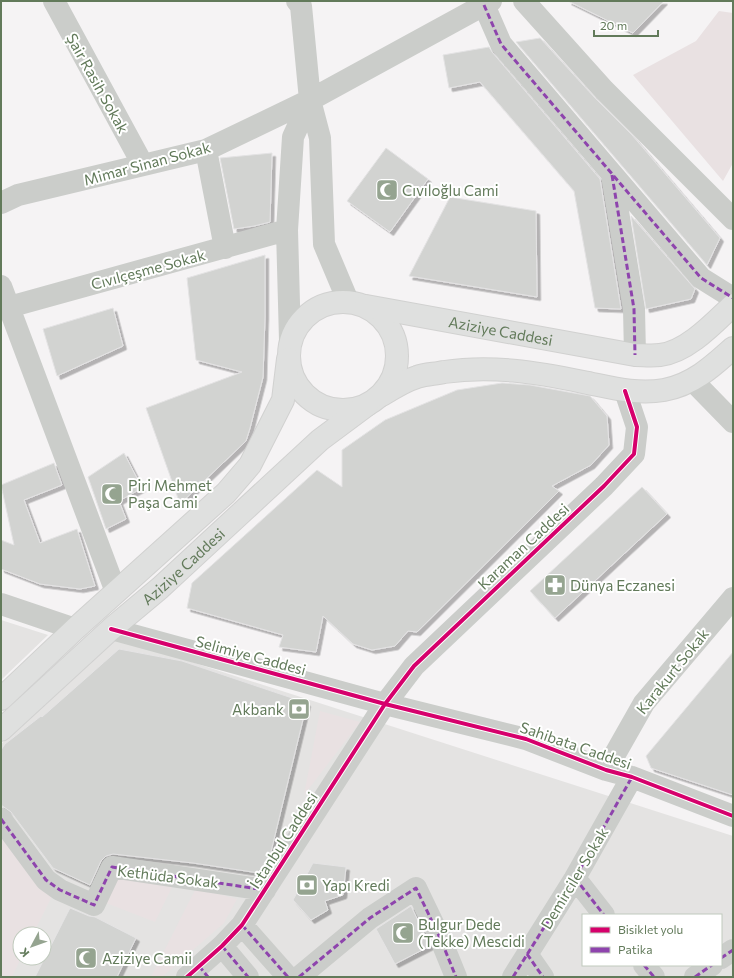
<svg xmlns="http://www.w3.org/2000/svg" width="734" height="978" viewBox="0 0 734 978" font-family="Commissioner,sans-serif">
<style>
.built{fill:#e4e3e2;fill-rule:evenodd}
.green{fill:#e9e1e2}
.building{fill:#d2d3d1;stroke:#e4e3e4;filter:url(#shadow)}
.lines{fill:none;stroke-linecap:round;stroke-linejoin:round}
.major-casing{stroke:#d1d1d0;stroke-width:24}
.minor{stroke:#cbcdca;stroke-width:22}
.major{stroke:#dfe0df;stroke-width:22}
.quiet{stroke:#8e44ad;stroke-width:3;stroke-dasharray:6 3;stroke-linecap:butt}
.cycleway-casing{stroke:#fff;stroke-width:6}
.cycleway{stroke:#d6006c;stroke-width:4}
.labels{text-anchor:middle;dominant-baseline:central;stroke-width:4;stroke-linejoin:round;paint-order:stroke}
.street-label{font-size:15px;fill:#627a5a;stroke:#fff}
.poi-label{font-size:15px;fill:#627a5a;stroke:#fff;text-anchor:start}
</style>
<defs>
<filter id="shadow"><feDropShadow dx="3.5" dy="3.5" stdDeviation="0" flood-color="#0004"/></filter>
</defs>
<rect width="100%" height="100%" fill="#f5f3f4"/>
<path class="built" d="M1,620L48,635L1,680Z
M117,638L733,836V977H1V744ZM583,915H721V965H583ZM20,934H44V958H20Z"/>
<path class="green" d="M719,11L733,13V163L723,181L633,75L696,41Z
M320,711L360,722L304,795Z
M1,827L54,892L33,934H20V958H21L12,977H1Z
M115,870L175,881L155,922L101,901Z
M196,888L237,899L224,923L162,977H151Z"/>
<path class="building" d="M568,1H664L633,33Z
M540,38L595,98L632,135L720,238L707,265L516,42Z
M489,47L492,52L600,179L621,309L595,308L574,191L480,82L449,88L443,55Z
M386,148L428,179L390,232L347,201Z
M272,153L270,222L254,226L234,229L220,158Z
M450,197L536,211L537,297L409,276Z
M631,216L695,289L691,299L646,309Z
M265,255V316L263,377L250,428L246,441L180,504L146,408L242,372L196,360L187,278Z
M113,308L123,346L57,376L43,329Z
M502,383L530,385L590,396L607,416L609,445L591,465L552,486L559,491L417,632L408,631L395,646L372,650L353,644L323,616L316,652L279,647L283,635L187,608L192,583L317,470L342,487V450L385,420L457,390Z
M124,453L142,488L119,501L126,519L106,529L88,477Z
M54,463L62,485L24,500L40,543L77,529L95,586L80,589L40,584L1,569V540L14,545L1,485Z
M642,487L667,514L555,618L530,591Z
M119,649L182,661L307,703L269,860L259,873L193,863L113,854L106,856L101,861L90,885L53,868L11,812L1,805V750L5,744L41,716L42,717Z
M733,652V795L651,768L646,756Z
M313,863L346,867L343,895L325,901L328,910L311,920L293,900Z
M411,906L430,946L395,964L376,929Z
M70,908L89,916L95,917L136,938L117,977H35Z"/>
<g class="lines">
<g class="major-casing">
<g id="major">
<circle cx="343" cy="356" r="54"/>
<path id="s1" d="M366,306L635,355C643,355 651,356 660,355C687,352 714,323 733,305"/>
<path d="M382,395C393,388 404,381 417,377C425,374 435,374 444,372C491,365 536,372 583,382C609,387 636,395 664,390C692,385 712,367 733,348"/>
<path d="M1,699L75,629L226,493L250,465L283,400L288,359"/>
<path id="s2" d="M1,730L111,629L160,588L320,440L367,405"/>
</g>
</g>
<path class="minor" d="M54,1L143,165
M297,1L301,6L310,100L320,138L324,244L348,301
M524,1L604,90L733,219
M484,5L501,44L701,278L733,298
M206,150L225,248
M612,175L634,309L635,355
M1,203L18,195L206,150L310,100L491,1
M1,286L116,592
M9,307L287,230
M290,340L287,230L293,137L310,100
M693,381L733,422
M1,604L75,629
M111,629L385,704L526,739L606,770L632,777L733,816
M606,770L644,703L733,598
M1,819L46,880L60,890L94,905L112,867L265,890
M575,878L604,915
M242,925L288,977
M222,946L248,977
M527,954L543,977
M721,958L733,950
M644,965L654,977
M187,977L222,946L242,925L385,704L414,666L604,486L634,454L637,427L625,391
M299,977L370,918L416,888L441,940L456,977
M513,977L575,878L632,777
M695,977L712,965"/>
<use href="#major" class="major"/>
<path class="quiet" d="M484,5L501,44L701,278L733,298
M612,175L634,309L635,355
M1,819L46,880L60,890L94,905L112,867L265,890
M575,878L604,915
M242,925L288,977
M222,946L248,977
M527,954L543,977
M721,958L733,950
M644,965L654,977
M199,966L208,977
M299,977L370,918L416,888L441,940L456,977
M513,977L575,878L632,777
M695,977L712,965"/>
<g class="cycleway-casing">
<path id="cycleway" d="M111,629L385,704L526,739L606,770L632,777L733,816
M187,977L222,946L242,925L385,704L414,666L604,486L634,454L637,427L625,391"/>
</g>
<use href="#cycleway" class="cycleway"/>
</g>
<defs>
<g id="mosque-square" transform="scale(1.15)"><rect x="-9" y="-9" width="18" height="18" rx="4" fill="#95a490" stroke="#fff"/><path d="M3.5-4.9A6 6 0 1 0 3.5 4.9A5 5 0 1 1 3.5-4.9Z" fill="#fff"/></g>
<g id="pharmacy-square" transform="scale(1.15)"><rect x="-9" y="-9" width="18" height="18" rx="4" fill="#95a490" stroke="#fff"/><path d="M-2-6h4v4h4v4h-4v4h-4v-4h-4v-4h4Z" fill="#fff"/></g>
<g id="bank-square" transform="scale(1.15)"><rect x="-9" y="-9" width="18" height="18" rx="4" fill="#95a490" stroke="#fff"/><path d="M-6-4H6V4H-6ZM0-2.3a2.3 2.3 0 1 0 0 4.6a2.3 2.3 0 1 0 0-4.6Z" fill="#fff"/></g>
</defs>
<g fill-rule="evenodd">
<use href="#mosque-square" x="387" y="190"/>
<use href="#mosque-square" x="112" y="494"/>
<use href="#pharmacy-square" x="555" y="585"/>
<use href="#bank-square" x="299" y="709"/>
<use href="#bank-square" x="307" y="885"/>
<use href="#mosque-square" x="403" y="933"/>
<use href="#mosque-square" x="86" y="958"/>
</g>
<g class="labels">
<g class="street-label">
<text transform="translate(98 83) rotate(61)">Şair Rasih Sokak</text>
<text transform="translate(147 163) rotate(-15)">Mimar Sinan Sokak</text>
<text transform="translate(148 269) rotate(-15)">Cıvılçeşme Sokak</text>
<text stroke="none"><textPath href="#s1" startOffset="137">Aziziye Caddesi</textPath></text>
<text transform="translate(523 546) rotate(-43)">Karaman Caddesi</text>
<text stroke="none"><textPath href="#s2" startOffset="245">Aziziye Caddesi</textPath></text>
<text transform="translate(251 655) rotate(15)">Selimiye Caddesi</text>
<text transform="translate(672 671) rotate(-51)">Karakurt Sokak</text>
<text transform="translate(576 745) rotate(19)">Sahibata Caddesi</text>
<text transform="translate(283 840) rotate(-57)">İstanbul Caddesi</text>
<text transform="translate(168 876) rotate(7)">Kethüda Sokak</text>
<text transform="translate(574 878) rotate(-59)">Demirciler Sokak</text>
</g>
<g class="poi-label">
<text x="402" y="190">Cıvıloğlu Cami</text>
<text x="128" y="485">Piri Mehmet<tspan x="128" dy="17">Paşa Cami</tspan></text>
<text x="570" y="585">Dünya Eczanesi</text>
<text x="284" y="709" text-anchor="end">Akbank</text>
<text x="322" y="885">Yapı Kredi</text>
<text x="418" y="924">Bulgur Dede<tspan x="418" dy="17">(Tekke) Mescidi</tspan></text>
<text x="102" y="958">Aziziye Camii</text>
</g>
</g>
<rect width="734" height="978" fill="none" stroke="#627a5a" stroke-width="4"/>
<rect x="582" y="914" width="140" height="52" fill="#ffffff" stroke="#c0cabd"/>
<rect x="590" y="927" width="20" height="6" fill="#d6006c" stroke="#c0cabd"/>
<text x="618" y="934" font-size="12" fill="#627a5a">Bisiklet yolu</text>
<rect x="590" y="947" width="20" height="6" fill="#8e44ad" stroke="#c0cabd"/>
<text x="618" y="954" font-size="12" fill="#627a5a">Patika</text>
<g transform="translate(32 946) rotate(229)"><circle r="19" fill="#ffffff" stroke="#c0cabd"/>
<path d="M0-3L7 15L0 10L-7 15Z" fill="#95a490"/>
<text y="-6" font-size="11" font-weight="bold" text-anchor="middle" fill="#627a5a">K</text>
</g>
<path d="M594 30v6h64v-6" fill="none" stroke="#627a5a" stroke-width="2"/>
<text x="600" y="30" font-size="12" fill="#627a5a" stroke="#ffffff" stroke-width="3" paint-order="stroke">20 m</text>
</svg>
